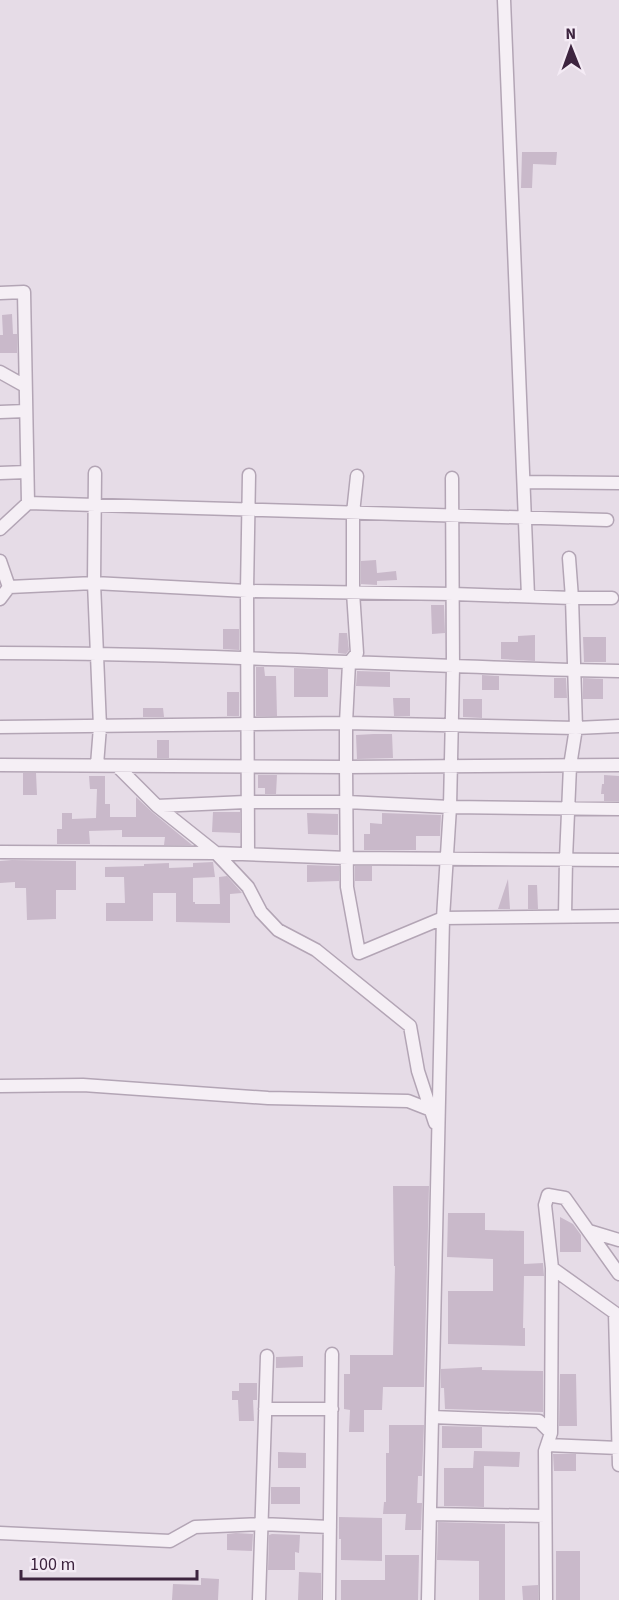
<svg xmlns="http://www.w3.org/2000/svg" width="619" height="1600" viewBox="0 0 619 1600" font-family="'Source Sans 3',sans-serif">
<style>
.building{fill:#c9b9ca}
.lines{fill:none;stroke-linecap:round;stroke-linejoin:round}
.street-casing{stroke:#b3a5b5;stroke-width:15}
.street{stroke:#f5eff5;stroke-width:12}
</style>
<rect width="100%" height="100%" fill="#e6dce7"/>
<path class="building" d="M522,152H557L556,165L533,164L532,188H521Z
M12,314L13,334H17V353H0V335H3L2,315Z
M376,560L377,573L396,571L397,580L377,581V585L361,584V561Z
M431,605H444L445,633L432,634Z
M223,629H239V650L223,649Z
M339,633H347L349,650L346,654L338,653Z
M535,635V661L501,659V642H518V636Z
M583,637H606V662H584Z
M256,667H264L265,676H276L277,716H256Z
M294,668L328,669V697H294Z
M357,671L390,672V687L356,686Z
M482,675L499,676V690H482Z
M554,678H566L567,698H554Z
M583,678L603,679V699H583Z
M227,692H239V716H227Z
M393,698H410V716H394Z
M463,699H482V718L463,717Z
M143,708H163L164,717H143Z
M374,734H392L393,758L357,759L356,735Z
M157,740H169V758H157Z
M23,773H36L37,795H23Z
M258,775H277L276,794H265V788H258Z
M604,775L619,776V801H604V794H601L602,784H604Z
M89,776H105V804H110V817H136V797L152,812L192,845H164L165,837H122V830L89,831L90,844H57V829H62V813H72V819L96,818L97,789H90Z
M213,812H240V833L212,832Z
M307,813L338,814V835L308,834Z
M382,813L441,815L440,836H416V850H364V834H370V823L382,824Z
M12,860L76,861V890H56V919L27,920L26,888H15V882L0,883V861Z
M213,862L215,877L193,878V902H195V904H220L219,877L227,876L242,893L230,894V923L176,922V893H153V921H106V903H125L124,877H105V867L144,866V864L169,863V868L193,867V863Z
M307,865L339,866V881L307,882Z
M355,866H372V881H355Z
M508,879L510,909H498Z
M528,885H537L538,909H528Z
M393,1186H429L424,1387H383L382,1410H364V1432H349L350,1410L344,1409V1374H350V1355H393L395,1266H394Z
M448,1213H485V1230L524,1231V1264L543,1263L544,1276H524L523,1328H525V1346L448,1344V1291H493V1259L447,1257Z
M560,1217L573,1224L581,1235V1252H560Z
M303,1356V1367L276,1368V1357Z
M482,1367V1370L543,1371V1412L445,1409L444,1388H441V1369Z
M560,1374H576L577,1426H559Z
M239,1383H257V1400H253L254,1421H239L238,1400H232V1391H239Z
M389,1425H424L422,1476H418L417,1503H422L421,1530H405L406,1514H383L384,1502H386V1453H389Z
M442,1426L482,1427V1448H442Z
M474,1451L520,1452L519,1467L484,1466V1507L444,1506V1468H473Z
M278,1452L306,1453V1468H278Z
M553,1454H576V1471H554Z
M271,1487H300V1504H271Z
M339,1517L382,1518V1561L341,1560V1539H339Z
M438,1522L505,1524V1600H479V1561L437,1560Z
M236,1533L253,1534L252,1551L227,1550V1534Z
M272,1534L300,1535L299,1553L295,1552V1570H268L269,1535Z
M556,1551H580V1600H556Z
M385,1555H419L418,1600H341V1580H385Z
M299,1572L321,1573V1600H298Z
M201,1578L219,1579L218,1600H172L173,1584L201,1585Z
M538,1585V1600H523L522,1586Z"/>
<g class="lines">
<g class="street-casing">
<path id="street" d="M504,0L528,596
M0,293L24,292L28,503
M0,372L25,386
M0,412L26,411
M0,473L27,472
M95,473L94,583L100,727L97,765
M357,476L353,513V592L357,653L349,663L346,723V767L347,887L359,953L443,918L619,916
M524,482L619,483
M0,529L28,503L607,520
M0,561L9,587L0,599
M9,587L94,583L247,591L453,594L572,598H612
M0,653C206,653 413,667 619,671
M0,727L346,723L576,728L619,726
M0,765L346,767L619,765
M117,766L157,806L216,853L248,887L261,912L278,930L316,950L410,1026L418,1071L435,1123
M157,806L246,802H347L450,807L619,809
M0,852L216,853L348,858L619,860
M248,854L247,591L249,475
M565,916L566,859L570,766L576,728L572,598L569,558
M0,1086L83,1085L268,1098L408,1101L431,1110
M589,1231L619,1240
M552,1268L615,1313L619,1465
M265,1409H332
M432,1417L539,1421L551,1433
M547,1445L619,1448
M430,1514L545,1516
M0,1533L170,1541L195,1527L261,1524L330,1527
M259,1600L267,1356
M329,1600L332,1354
M428,1600L443,918L450,807L453,667L452,478
M546,1600L545,1451L551,1433L552,1268L545,1205L548,1195L565,1198L619,1274"/>
</g>
<use href="#street" class="street"/>
</g>
<g transform="translate(571 48) rotate(359)" stroke="#f4ebf5" stroke-width="4.5" paint-order="stroke">
<path d="M0-4.5L10 22L0 15L-10 22Z" fill="#3d243f"/>
<text y="-9" font-size="16" font-weight="bold" text-anchor="middle" fill="#3d243f">N</text>
</g>
<path d="M21 1570v9h176v-9" fill="none" stroke="#3d243f" stroke-width="3"/>
<text x="30" y="1570" font-size="18" fill="#3d243f" stroke="#f4ebf5" stroke-width="4.5" paint-order="stroke">100 m</text>
</svg>
